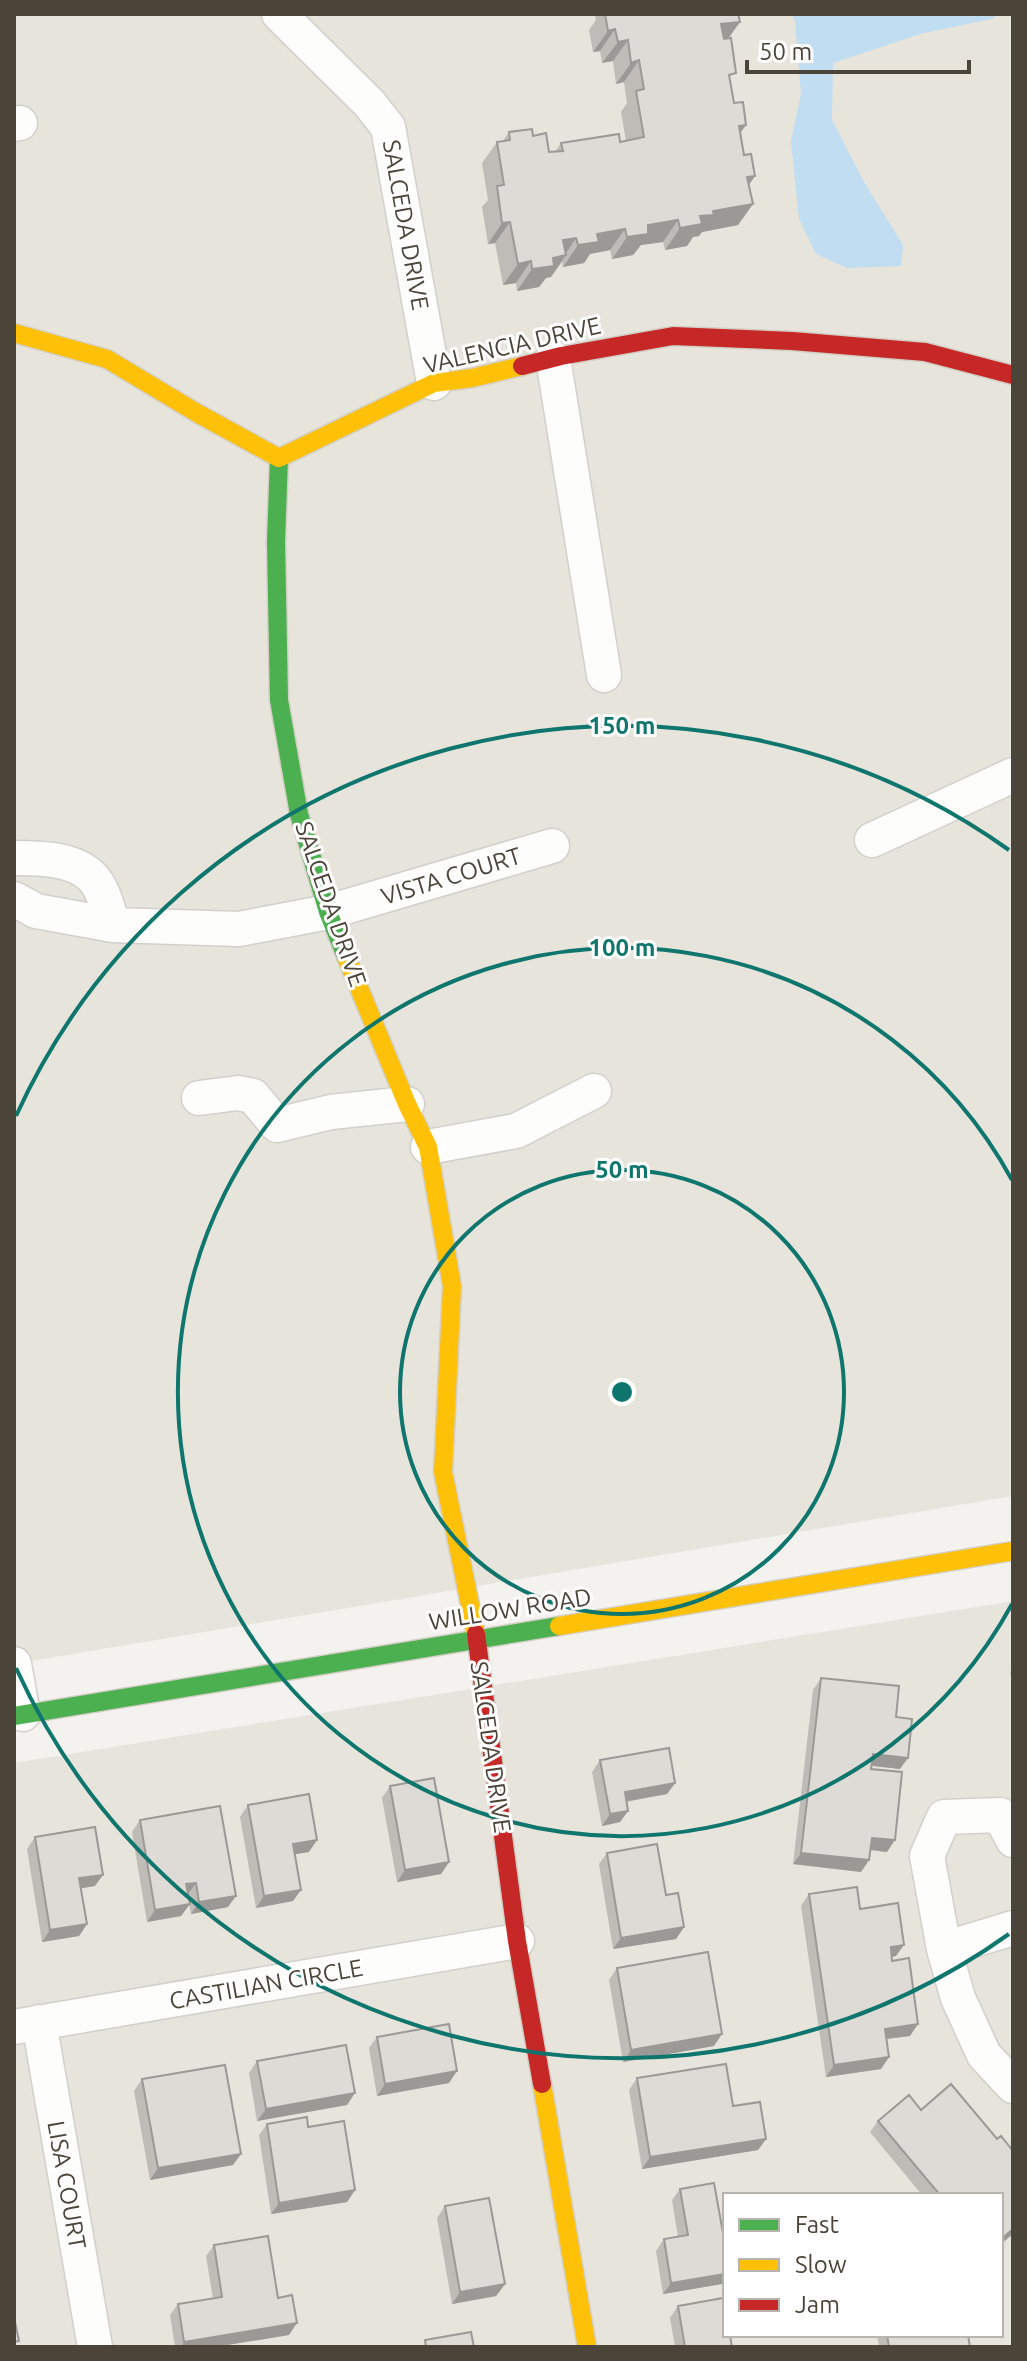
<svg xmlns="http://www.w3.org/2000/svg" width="1027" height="2361" viewBox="0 0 1027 2361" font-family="Ubuntu,sans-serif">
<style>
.residential{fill:#e7e4dc;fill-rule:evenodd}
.water{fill:#c0ddf1}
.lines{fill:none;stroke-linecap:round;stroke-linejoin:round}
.street-casing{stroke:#d2d0cb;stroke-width:37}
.fast-casing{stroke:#d3cfc5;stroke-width:21}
.slow-casing{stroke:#d3cfc5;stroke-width:21}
.jam-casing{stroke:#d3cfc5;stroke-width:21}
.street{stroke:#fdfdfc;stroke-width:34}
.fast{stroke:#4caf50;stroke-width:18}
.slow{stroke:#ffc107;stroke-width:18}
.jam{stroke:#c62828;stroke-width:18}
.wall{fill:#bfbcb8}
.shaded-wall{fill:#9b9996}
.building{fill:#dedbd6;stroke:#9b9996;stroke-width:2}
.ring{fill:none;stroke:#0f766e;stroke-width:4}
.labels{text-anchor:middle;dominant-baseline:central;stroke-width:6;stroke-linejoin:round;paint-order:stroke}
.street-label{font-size:24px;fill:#4b4439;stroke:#fff}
.centre{fill:#0f766e;stroke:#fff;stroke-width:4}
.ring-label{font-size:24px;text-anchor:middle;font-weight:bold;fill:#0f766e;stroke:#fff;stroke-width:6;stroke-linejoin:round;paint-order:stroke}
</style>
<rect width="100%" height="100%" fill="#f4f2ee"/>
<path class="residential" d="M14,14H1013V1496L14,1664Z
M1013,1601V2347H14V1763ZM725,2195H1001V2335H725Z"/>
<path class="water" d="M792,14H998L991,19L920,34L833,63L832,120L864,182L903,245L901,266L847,268L816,254L799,219L791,141L801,94L795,21Z"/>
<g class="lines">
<g class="street-casing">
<path id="street" d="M279,14L369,103L388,127L434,383
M14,124L20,123
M553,358L604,675
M872,840L1013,775
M14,858C39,858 75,858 93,878C104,890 108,910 113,925
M14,899L36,911L113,925L239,929L328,912L552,846
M199,1098L238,1093L253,1096L277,1125L331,1112L407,1104
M428,1147L516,1131L594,1091
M14,1664L23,1714
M1013,1840L1000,1815L944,1817L927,1856L944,1949L958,1998L984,2055L1013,2086
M944,1949L1013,1928
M39,2022L95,2347
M14,2027L517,1941"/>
</g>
<g class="fast-casing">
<path id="fast" d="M279,458L276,542L279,700L299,814L328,912L347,959
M14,1716L559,1626"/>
</g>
<g class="slow-casing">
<path id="slow" d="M14,333L107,359L197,413L279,458L434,383L472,378L522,366
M347,959L407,1104L428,1147L452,1286L443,1472L476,1634
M559,1626L1013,1551
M542,2084L587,2347"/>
</g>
<g class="jam-casing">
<path id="jam" d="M522,366L561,356L673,336L792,341L925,352L1013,375
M476,1634L517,1941L542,2084"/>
</g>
<use href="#street" class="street"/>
<use href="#fast" class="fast"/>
<use href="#slow" class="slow"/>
<use href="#jam" class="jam"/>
</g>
<path class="wall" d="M596,14H741L739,17L740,22L728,38L730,82L734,103L746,125L740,133L744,155L755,176L749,185L753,204L738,225L702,232L699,236L693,237L687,246L665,250L663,242L641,245L633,255L612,259L610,250L590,254L584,263L563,267L562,262L551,277L546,278L539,287L517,291L516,283L503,285L495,243L488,244L482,207L488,200L482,163L497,142L503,141L509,132L533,136L549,152H555L561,143L626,141L621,112L627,103L624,82L616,84L613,61L602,63L600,51L593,52L589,30L596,20L595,16Z
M1013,1669V1682L1010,1673Z
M821,1678L896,1717L900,1769L872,1766L871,1769L887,1852L870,1850L869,1860L861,1872L793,1864L813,1690Z
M600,1760L675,1783L667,1794L626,1802L628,1811L620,1822L602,1826L592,1772Z
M390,1786L449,1862L441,1874L397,1882L382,1798Z
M248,1805L309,1852L295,1854L293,1901L256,1908L240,1817Z
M140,1820L228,1907L191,1914L189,1904L181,1916L147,1922L132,1832Z
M35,1837L95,1886L81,1888L87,1924L79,1936L42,1942L27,1849Z
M607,1853L666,1895L684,1927L676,1939L613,1949L599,1864Z
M809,1894L860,1909L896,1956L892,1957L910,2036L887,2039L889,2057L881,2069L826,2077L801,1906Z
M617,1968L714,2046L623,2062L609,1980Z
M377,2037L449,2083L377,2096L369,2048Z
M257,2061L347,2105L257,2121L249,2073Z
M637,2078L733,2106L766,2139L758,2150L642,2169L629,2090Z
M142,2079L233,2165L150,2180L134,2091Z
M921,2110L1001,2195H922L870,2132L878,2121Z
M267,2124L308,2127L355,2190L347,2202L271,2214L259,2135Z
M680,2189L725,2244V2280L722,2284L663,2294L656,2251L664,2239L678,2237L672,2200Z
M445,2206L505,2284L496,2296L452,2304L437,2218Z
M214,2245L278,2298L289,2335L215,2347H175L170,2315L178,2304L213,2299L206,2256Z
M678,2306L732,2347H675L670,2318Z
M877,2335H968L970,2347H879Z"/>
<path class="shaded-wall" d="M734,14H741L735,23L740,22L725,43L721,24Z
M615,29L600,51L593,52L608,31Z
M628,40L613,61L602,63L618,42Z
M639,60L624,82L616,84L631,63Z
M746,125L731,146L739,126Z
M755,176L740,197L747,177Z
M753,204L738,225L702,232L699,236L693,237L687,246L665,250L680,228L700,216L713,211Z
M678,220L663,242L641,245L633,255L612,259L627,237L648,225Z
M510,222L495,243L488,244L502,223Z
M625,229L610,250L590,254L584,263L563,267L578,245L597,234Z
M576,238L564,256L566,255L551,277L546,278L539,287L517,291L532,269L563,240Z
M531,261L516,283L503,285L518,264Z
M873,1754L908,1758L900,1769L865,1765Z
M675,1783L667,1794L617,1803L625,1792Z
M628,1811L620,1822L602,1826L610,1814Z
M872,1838L895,1840L887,1852L864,1849Z
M317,1840L309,1852L285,1856L293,1844Z
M801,1853L869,1860L861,1872L793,1864Z
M449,1862L441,1874L397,1882L405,1870Z
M103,1875L95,1886L71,1890L79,1878Z
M196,1883L188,1894L186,1884Z
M301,1890L293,1901L256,1908L264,1896Z
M236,1896L228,1907L191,1914L199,1902Z
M190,1904L181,1916L147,1922L155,1910Z
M87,1924L79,1936L42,1942L50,1930Z
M684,1927L676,1939L613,1949L621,1938Z
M904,1945L896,1956L883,1958L891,1947Z
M918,2024L910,2036L877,2040L885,2029Z
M722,2034L714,2046L623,2062L631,2050Z
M889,2057L881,2069L826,2077L834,2065Z
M457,2071L449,2083L377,2096L385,2084Z
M355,2093L347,2105L257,2121L266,2109Z
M766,2139L758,2150L642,2169L650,2157Z
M241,2154L233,2165L150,2180L158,2168Z
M355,2190L347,2202L271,2214L279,2203Z
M1013,2229V2234L1001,2244V2239Z
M725,2274V2280L722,2284L663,2294L671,2283Z
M505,2284L496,2296L452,2304L460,2292Z
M297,2323L289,2335L215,2347H181L184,2342Z"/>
<path class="building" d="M605,14H738L740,22L721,24L724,39L731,38L736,73L729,75L734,103L743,102L746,125L739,126L744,155L751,154L755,176L747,177L753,204L713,211L714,215L700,216L702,224L680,228L678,220L648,225V234L627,237L625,229L597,234L599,242L578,245L576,238L563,240L566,255L553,258L554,266L532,269L531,261L518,264L510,222L502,223L497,186L504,185L497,142L510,140L509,132L532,129L533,136L546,133L549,152L563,151L561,143L619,134L620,142L644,137L636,91L644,89L639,60L631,63L628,40L618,42L615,29L608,31Z
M821,1678L899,1686L896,1717L912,1719L908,1758L873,1754L871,1769L902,1772L895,1840L872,1838L869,1860L801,1853Z
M669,1748L675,1783L625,1792L628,1811L610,1814L600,1760Z
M434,1778L449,1862L405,1870L390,1786Z
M309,1794L317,1840L293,1844L301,1890L264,1896L248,1805Z
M220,1806L236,1896L199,1902L196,1883L186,1884L190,1904L155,1910L140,1820Z
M95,1827L103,1875L79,1878L87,1924L50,1930L35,1837Z
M657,1844L666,1895L678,1893L684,1927L621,1938L607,1853Z
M857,1887L860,1909L898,1903L904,1945L891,1947L892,1961L909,1958L918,2024L885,2029L889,2057L834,2065L809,1894Z
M708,1952L722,2034L631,2050L617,1968Z
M449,2024L457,2071L385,2084L377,2037Z
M346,2045L355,2093L266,2109L257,2061Z
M726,2064L733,2106L760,2102L766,2139L650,2157L637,2078Z
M225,2065L241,2154L158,2168L142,2079Z
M951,2084L997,2139L1001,2136L1013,2151V2229L1001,2239V2195H940L878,2121L909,2095L921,2110Z
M307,2117L308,2127L344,2121L355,2190L279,2203L267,2124Z
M714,2183L725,2244V2274L671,2283L664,2239L688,2235L680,2189Z
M489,2198L505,2284L460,2292L445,2206Z
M268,2236L278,2298L292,2295L297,2323L184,2342L178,2304L222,2297L214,2245Z
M723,2298L725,2308V2335H730L732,2347H685L678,2306Z
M14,2317L19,2341L14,2342Z
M471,2332L474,2347H426L425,2340Z
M887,2335H968L970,2347H889Z"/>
<g class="ring">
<circle cx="622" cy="1392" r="222"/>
<path d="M1012 1604A444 444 0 1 1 1012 1180"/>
<path d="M1009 1934A666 666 0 0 1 16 1668M16 1116A666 666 0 0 1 1009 850"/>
</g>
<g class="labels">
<g class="street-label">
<text transform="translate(406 225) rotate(80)">SALCEDA DRIVE</text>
<text transform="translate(512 345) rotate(-13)">VALENCIA DRIVE</text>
<text transform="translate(451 876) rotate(-17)">VISTA COURT</text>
<text transform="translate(331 904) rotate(71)">SALCEDA DRIVE</text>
<text transform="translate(510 1609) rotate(-9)">WILLOW ROAD</text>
<text transform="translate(491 1747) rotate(82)">SALCEDA DRIVE</text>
<text transform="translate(266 1984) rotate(-10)">CASTILIAN CIRCLE</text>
<text transform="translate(67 2185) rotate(80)">LISA COURT</text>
</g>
</g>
<circle cx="622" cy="1392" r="12" class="centre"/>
<g class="ring-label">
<text x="622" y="734">150 m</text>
<text x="622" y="956">100 m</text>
<text x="622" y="1178">50 m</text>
</g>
<rect width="1027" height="2361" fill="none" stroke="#4b4439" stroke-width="32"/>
<rect x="723" y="2193" width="280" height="144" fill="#ffffff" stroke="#b7b4b0" stroke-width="2"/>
<rect x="739" y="2219" width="40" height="12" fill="#4caf50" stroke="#b7b4b0" stroke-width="2"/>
<text x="795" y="2233" font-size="24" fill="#4b4439">Fast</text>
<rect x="739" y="2259" width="40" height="12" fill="#ffc107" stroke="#b7b4b0" stroke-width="2"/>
<text x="795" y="2273" font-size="24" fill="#4b4439">Slow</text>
<rect x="739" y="2299" width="40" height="12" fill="#c62828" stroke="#b7b4b0" stroke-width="2"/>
<text x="795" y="2313" font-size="24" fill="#4b4439">Jam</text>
<path d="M747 60v12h222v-12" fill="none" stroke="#4b4439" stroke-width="4"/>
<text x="759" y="60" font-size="24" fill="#4b4439" stroke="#ffffff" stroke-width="6" paint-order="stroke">50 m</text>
</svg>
